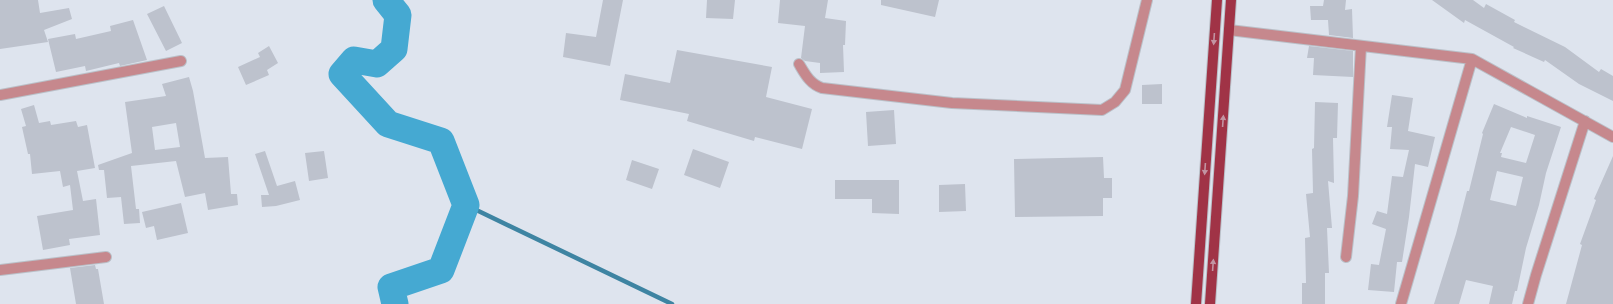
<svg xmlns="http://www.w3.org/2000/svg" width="1613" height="304" viewBox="0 0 1613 304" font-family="Inter,sans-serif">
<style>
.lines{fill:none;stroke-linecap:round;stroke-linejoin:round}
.stream{stroke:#3e84a2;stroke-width:4.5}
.river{stroke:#45a9d2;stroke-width:27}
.building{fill:#bdc2cd;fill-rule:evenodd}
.minor-casing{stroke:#bac0c8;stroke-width:12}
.major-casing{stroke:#bac0c8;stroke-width:12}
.minor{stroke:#c6888d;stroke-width:10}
.major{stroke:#a03346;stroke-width:10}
.oneway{fill:#c294a2}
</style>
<rect width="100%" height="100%" fill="#dee4ee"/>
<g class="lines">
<path class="stream" d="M466,205L672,304"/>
<path class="river" d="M386,0L398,15L394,49L377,64L354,60L342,74L388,124L441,141L466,205L441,270L391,287L395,304"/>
</g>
<path class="building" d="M0,0H38L40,13L69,8L72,19L44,30L48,42L0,49Z
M603,0H623L610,66L563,57L566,33L596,37Z
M707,0H735L733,19L706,18Z
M780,0H828L825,18L846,21L845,45H843L844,72L820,73V63L805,61L801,58L805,26L778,23Z
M881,0H939L935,17L881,5Z
M1324,0H1346L1345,10L1352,9L1353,38L1329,35L1328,20H1311L1310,6H1323Z
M1432,0H1473L1484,8L1486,4L1515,20L1514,22L1565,47L1599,72L1601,69L1613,76V101L1579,84L1545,60L1544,62L1513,48L1514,47L1465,20L1464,23Z
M164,6L182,43L166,51L147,14Z
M133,20L147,60L120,66L119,63L86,71L85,66L56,72L48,39L75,34L76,39L111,31L110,26Z
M269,46L278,63L267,70L269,75L246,85L238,67L260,57L258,53Z
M1309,46L1353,51V77L1313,75L1314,58H1307Z
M677,50L772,67L766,97L812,109L802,149L755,137L754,141L687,121L689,114L620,100L625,74L670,83Z
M189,77L193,91L205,158L228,157L231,194H237L238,205L208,210L205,193L185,197L176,161L131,166L136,209H139L140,223L124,224L121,197L107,198L104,170H99L98,165L132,153L125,102L166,96L162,84ZM176,123L180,147L155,150L152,127Z
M1162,84V104H1142V85Z
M1392,95L1413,98L1408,131L1435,137L1428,167L1415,164L1409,217L1402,262H1397L1394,292L1368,290L1371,264L1379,265L1386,229L1372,224L1377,211L1387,214L1392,176L1403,177L1409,150L1390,149L1392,127H1387Z
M1315,102L1338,103L1337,138H1333L1334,183L1328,181L1332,228H1327L1329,273H1325V304H1302V283H1306L1305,238L1310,237L1306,194L1313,193L1312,149L1314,148Z
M1494,104L1527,118V116L1561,127L1546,173L1539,205L1526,248L1517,291H1515L1512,304H1489L1493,286L1466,280L1459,304H1434L1456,234L1467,191H1469L1483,134L1482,133ZM1511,127L1535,135L1526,163L1501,157L1502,153H1500ZM1497,171L1523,177L1516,206L1490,200Z
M34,105L39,123L50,121L51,125L76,121L78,127L87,125L95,168L77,171L83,201L96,199L100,235L69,239L70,245L43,250L37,216L73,210L70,185L63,187L60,171L32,174L30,154H28L22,127L26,126L21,109Z
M894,110L896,144L868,146L866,112Z
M693,149L729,162L720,188L684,175Z
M265,151L277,186L295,181L300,200L276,206L262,207L261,195H269L255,154Z
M324,151L328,178L309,181L305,153Z
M1613,156V304H1566L1582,245L1580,244L1596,200L1594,199Z
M1103,157L1104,178H1112V198H1103V216L1015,217L1014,159Z
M632,160L659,169L652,189L626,180Z
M835,180H899V214L872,213V199H835Z
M965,184L966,211L939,212V185Z
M181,203L188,233L157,240L154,226L146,228L142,212Z
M95,265L96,269H98L104,304H76L70,268Z"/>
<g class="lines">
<g class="minor-casing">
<path id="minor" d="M1229,30L1472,59L1613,137
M799,64C805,74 810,84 822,88L952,103L1102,110L1115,102L1125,90L1147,0
M0,95L181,61
M1346,257L1353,196L1361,46
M0,270L106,257
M1401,304L1472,59
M1528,304L1536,275L1585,121"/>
</g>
<g class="major-casing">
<path id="major" d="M1196,304L1217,0
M1210,304L1231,0"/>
</g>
<use href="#minor" class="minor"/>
<use href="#major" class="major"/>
</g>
<defs><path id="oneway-solid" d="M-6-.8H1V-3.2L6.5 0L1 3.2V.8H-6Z"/></defs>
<g class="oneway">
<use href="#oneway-solid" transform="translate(1214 39) rotate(94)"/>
<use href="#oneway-solid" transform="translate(1223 121) rotate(-86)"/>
<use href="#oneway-solid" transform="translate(1205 169) rotate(94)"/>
<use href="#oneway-solid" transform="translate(1213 265) rotate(-86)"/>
</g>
</svg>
